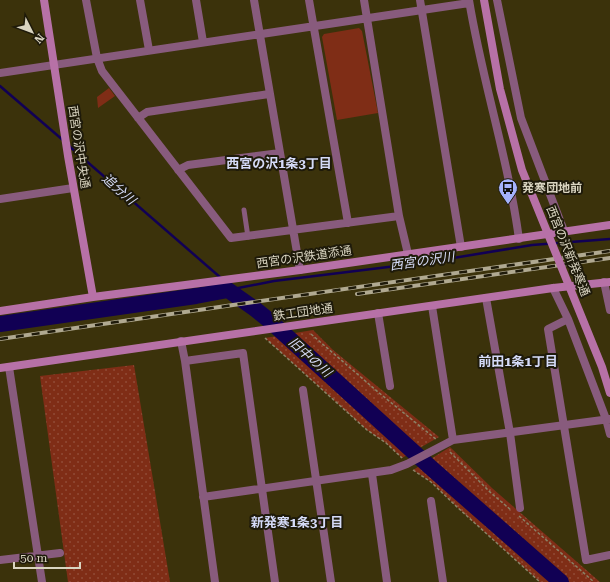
<svg xmlns="http://www.w3.org/2000/svg" width="610" height="582" viewBox="0 0 610 582" font-family="'Roboto Serif','Noto Sans JP',serif">
<style>
.grass{fill:url(#grass-dots)}
.park{fill:#7f2d16}
.lines{fill:none;stroke-linecap:round;stroke-linejoin:round}
.stream{stroke:#110054;stroke-width:2.5}
.river{stroke:#110054;stroke-width:16}
.path{stroke:#8a8366;stroke-width:1.5;stroke-dasharray:3 2;stroke-linecap:butt}
.lane{stroke:#885b7d;stroke-width:5}
.street{stroke:#885b7d;stroke-width:8}
.secondary{stroke:#b771a7;stroke-width:8}
.rail-casing{stroke:#b0a991;stroke-width:4}
.rail{stroke:#1e1a0a;stroke-width:2.5;stroke-dasharray:8;stroke-linecap:butt}
.secondary-bridge{stroke:#b771a7;stroke-width:8}
.labels{text-anchor:middle;dominant-baseline:central;stroke-width:4;stroke-linejoin:round;paint-order:stroke}
.street-label{font-size:12px;fill:#d9d4c0;stroke:#1e1a0a}
.poi-label{font-size:12px;font-weight:bold;fill:#d9d4c0;stroke:#1e1a0a;text-anchor:start}
.neighbourhood-label{font-size:13px;font-weight:bold;fill:#d5dbf8;stroke:#1e1a0a}
.water-label{font-size:13px;font-style:italic;fill:#d6dcf8;stroke:#1e1a0a}
</style>
<defs>
<pattern id="grass-dots" width="8" height="8" patternUnits="userSpaceOnUse"><rect width="8" height="8" fill="#7f2d16"/><path d="M2 2h.1M6 6h.1" fill="none" stroke="#914b36" stroke-width="1.8" stroke-linecap="round"/></pattern>
</defs>
<rect width="100%" height="100%" fill="#3b320b"/>
<path class="grass" d="M313,330L333,350L439,437L402,458L386,443L367,430L265,338Z
M134,365L170,582H68L40,376Z
M450,447L492,488L600,582H540L457,507L431,482L413,470Z"/>
<path class="park" d="M359,28L362,31L378,113L337,120L322,37L324,34Z
M109,88L115,96L98,108L97,97Z"/>
<g class="lines">
<path class="stream" d="M0,86L64,141
M69,146L221,278
M228,290L274,281L429,262L532,245L610,239"/>
<path class="river" d="M0,324L196,296L228,290L255,309L270,321L429,466L561,582"/>
<path class="path" d="M311,334L378,392L437,440
M265,338L367,430L386,443L402,458
M450,452L491,493L511,510
M413,470L431,482L457,507L540,582
M519,516L594,582"/>
<path class="lane" d="M244,210L248,237"/>
<path class="street" d="M86,0L97,58L102,71L231,238L399,216
M140,0L149,50
M196,0L203,42
M254,0L300,270
M309,0L348,223
M364,0L399,216L408,254
M420,0L461,247
M469,0C482,80 508,158 519,239
M497,0L521,118L564,231
M0,73L469,3
M138,118L147,112L269,94
M178,170L188,165L280,153
M0,199L73,188
M604,282L610,310
M553,288L568,319L606,419L610,434
M486,298L510,433L520,508
M432,306L453,440
M378,313L390,386
M568,319L548,329L586,560L610,555
M181,341L185,361L215,582
M185,361L243,353L275,582
M9,367L42,582
M303,390L331,582
M372,474L387,582
M203,497L391,470L407,464L453,440L610,419
M431,501L443,582
M0,560L60,553"/>
<path class="secondary" d="M44,0L68,156L93,297
M0,311L93,297L300,270L610,225
M0,368L553,288L610,282"/>
<g class="rail-casing">
<path id="rail" d="M357,294L610,258
M0,339L233,305L610,251"/>
</g>
<use href="#rail" class="rail"/>
<path class="secondary-bridge" d="M484,0L500,89L522,170L602,367L610,393"/>
</g>
<defs>
<g id="bus-pin" transform="scale(1)"><path d="M0 17L-7.5 6A9.5 9.5 0 1 1 7.5 6Z" fill="#a4b2fc" stroke="#1e1a0a"/><path d="M-5-6H5V4H4V6H2V4H-2V6H-4V4H-5ZM-3.5-4V0h7V-4ZM-3.5 1.2v1.5H-2V1.2ZM2 1.2v1.5H3.5V1.2Z" fill="#111"/></g>
</defs>
<g fill-rule="evenodd">
<use href="#bus-pin" x="508" y="188"/>
</g>
<g class="labels">
<g class="street-label">
<text transform="translate(79 147) rotate(81)">西宮の沢中央通</text>
<text transform="translate(568 251) rotate(68)">西宮の沢新発寒通</text>
<text transform="translate(304 257) rotate(-8)">西宮の沢鉄道添通</text>
<text transform="translate(303 312) rotate(-8)">鉄工団地通</text>
</g>
<g class="poi-label">
<text x="522" y="188">発寒団地前</text>
</g>
<g class="neighbourhood-label">
<text x="279" y="163">西宮の沢1条3丁目</text>
<text x="518" y="361">前田1条1丁目</text>
<text x="297" y="522">新発寒1条3丁目</text>
</g>
<g class="water-label">
<text transform="translate(119 189) rotate(41)">追分川</text>
<text transform="translate(422 261) rotate(-8)">西宮の沢川</text>
<text transform="translate(310 357) rotate(42)">旧中の川</text>
</g>
</g>
<g transform="translate(32 32) rotate(132)" stroke="#1e1a0a" stroke-width="3" paint-order="stroke">
<path d="M0-3L7 15L0 10L-7 15Z" fill="#d9d4c0"/>
<text y="-6" font-size="11" font-weight="bold" text-anchor="middle" fill="#d9d4c0">N</text>
</g>
<path d="M14 562v6h66v-6" fill="none" stroke="#d9d4c0" stroke-width="2"/>
<text x="20" y="562" font-size="12" fill="#d9d4c0" stroke="#1e1a0a" stroke-width="3" paint-order="stroke">50 m</text>
</svg>
